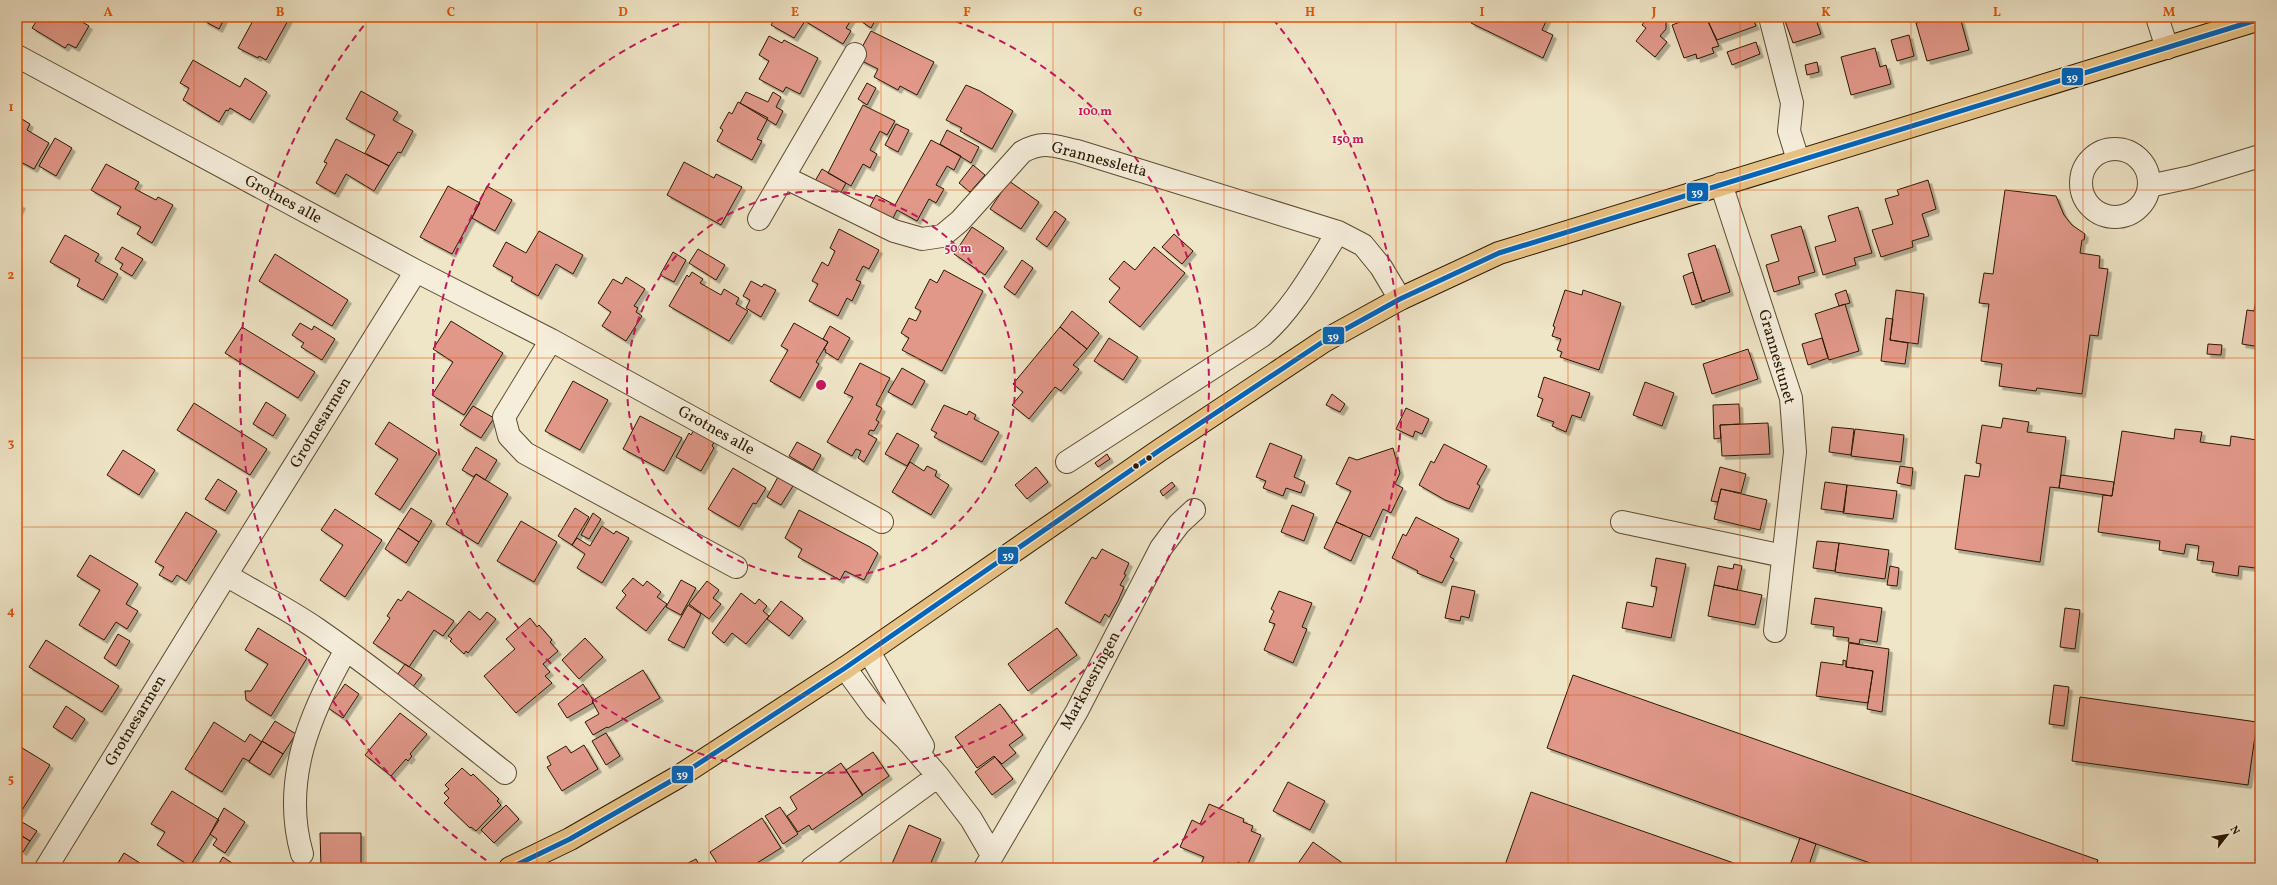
<svg xmlns="http://www.w3.org/2000/svg" width="2277" height="885" viewBox="0 0 2277 885" font-family="Vollkorn,serif">
<style>
.building{fill:#e19889;stroke:#2a1801;filter:url(#shadow)}
.lines{fill:none;stroke-linecap:round;stroke-linejoin:round}
.minor-casing{stroke:#5b4b32;stroke-width:24}
.major-casing{stroke:#2a1801;stroke-width:24}
.minor{stroke:#f5eedb;stroke-width:22}
.major{stroke:#e8c284;stroke-width:22}
.bus-1-casing{stroke:#f5eedb;stroke-width:8}
.bus-1{stroke:#0065bd;stroke-width:5}
.grid{fill:none;stroke:#de560b;stroke-width:1;stroke-opacity:0.55}
.ring{fill:none;stroke:#c2185b;stroke-width:2;stroke-dasharray:7 5}
.bus-dot{fill:#2a1801;stroke:#f5eedb;stroke-width:1.5}
.labels{text-anchor:middle;dominant-baseline:central;stroke-width:3;stroke-linejoin:round;paint-order:stroke}
.street-label{font-size:16px;fill:#2a1801;stroke:#f5eedb}
.centre{fill:#c2185b;stroke:#f5eedb;stroke-width:2}
.ring-label{font-size:12px;text-anchor:middle;font-weight:bold;fill:#c2185b;stroke:#f5eedb;stroke-width:3;stroke-linejoin:round;paint-order:stroke}
.line-badge{stroke:#f5eedb;stroke-width:1.5}
.badge-label{font-size:11px;text-anchor:middle;font-weight:bold;fill:#fff}
.neatline{fill:none;stroke:#de560b;stroke-width:1.5}
.grid-label{font-size:13px;text-anchor:middle;font-weight:bold;fill:#de560b}
</style>
<defs>
<filter id="shadow"><feDropShadow dx="3.5" dy="3.5" stdDeviation="0" flood-color="#0004"/></filter>
</defs>
<rect width="100%" height="100%" fill="#efe5c7"/>
<filter id="stains"><feTurbulence type="fractalNoise" baseFrequency=".005" numOctaves="4"/><feColorMatrix values="0 0 0 0 .2 0 0 0 0 .09 0 0 0 0 .02 0 0 0 .5 -.17"/></filter>
<radialGradient id="worn" r=".72"><stop offset=".6" stop-color="#630" stop-opacity="0"/><stop offset="1" stop-color="#630" stop-opacity=".3"/></radialGradient>
<path class="building" d="M39,17H74L89,26L76,48L68,44L65,48L32,28Z
M206,17H225L219,29L204,21Z
M255,17H290L266,60L259,56L258,58L238,48Z
M776,17H798L805,21L794,38L771,25Z
M798,17H853L846,28L851,31L843,44Z
M865,17H877L871,28L862,22Z
M1466,17H1548L1542,30L1553,35L1543,58L1471,23L1472,20Z
M1648,17H1660L1666,21V29L1660,36L1667,42L1655,57L1636,41L1646,28L1642,25Z
M1693,17H1706L1719,46L1712,48L1714,53L1697,59L1696,54L1684,58L1672,25Z
M1706,17H1752L1756,26L1717,40Z
M1792,17H1807L1794,22Z
M1807,17H1815L1821,34L1793,43L1785,21L1793,18L1794,22Z
M1938,17H1960L1969,50L1927,61L1916,23Z
M871,31L934,62L917,95L900,86L898,90L874,77L878,69L856,58Z
M1909,35L1914,56L1897,61L1891,40Z
M769,36L782,43L784,40L818,58L800,94L786,87L783,92L759,79L769,61L759,55Z
M1756,42L1760,54L1732,65L1727,52Z
M1875,48L1880,67L1886,65L1891,84L1851,95L1841,57Z
M193,60L240,87L245,78L267,92L250,120L230,108L228,111L226,110L219,122L183,100L189,88L180,83Z
M1817,62L1819,72L1807,75L1805,65Z
M867,83L876,88L867,105L858,99Z
M966,85L980,91L1013,111L992,149L960,131L962,128L946,120Z
M361,91L398,112L393,120L413,131L401,153L398,152L389,166L365,153L375,135L346,119Z
M746,92L768,102L773,92L781,97L776,107L783,111L776,125L740,103Z
M738,102L768,118L757,139L762,141L752,160L717,141L723,130L720,128L729,112L732,114Z
M863,105L895,121L887,135L880,131L870,150L877,154L870,168L863,164L851,186L828,173Z
M17,116L30,124L27,130L49,143L34,169L17,160Z
M896,124L909,130L898,152L885,145Z
M947,130L979,147L971,163L940,144Z
M55,138L72,148L56,176L39,166Z
M336,139L389,166L374,191L346,174L335,194L316,183L327,163L324,162Z
M931,140L961,156L954,170L947,166L936,185L944,189L936,203L929,199L917,221L897,210L892,220L869,208L876,195L895,205Z
M684,162L714,178L716,174L742,187L721,225L667,195Z
M106,164L139,182L135,189L156,200L158,197L173,205L152,243L137,234L141,227L117,214L121,207L91,190Z
M973,165L985,175L970,192L959,183Z
M822,169L846,183L840,194L815,181Z
M1928,180L1936,209L1922,214L1929,236L1912,241L1913,247L1881,257L1872,230L1893,224L1885,199L1899,195L1897,190Z
M1009,181L1039,202L1021,229L990,209Z
M448,186L480,203L452,254L420,237Z
M487,186L512,200L495,231L472,218Z
M2005,190L2056,196L2064,215L2072,225L2085,234L2084,240H2082L2080,253L2100,256L2099,268L2108,269L2098,336L2090,335L2082,394L2037,388L2036,391L1999,386L2002,364L1981,361L1989,304L1979,303L1984,273L1993,274Z
M17,203L22,205L17,215Z
M1858,207L1872,253L1854,258L1856,265L1823,275L1815,247L1836,241L1828,216Z
M1055,211L1066,219L1047,247L1036,239Z
M1801,226L1815,272L1798,277L1800,284L1774,292L1766,265L1779,261L1771,235Z
M972,227L1004,248L985,275L954,254Z
M839,229L879,250L869,269L863,266L856,280L861,282L852,301L847,298L838,316L809,301L818,284L812,281L822,262L828,266L835,251L830,248Z
M539,231L583,255L573,274L556,264L538,296L511,281L513,277L493,266L506,242L526,253Z
M1174,234L1193,251L1182,264L1162,247Z
M65,235L99,254L95,261L118,274L103,300L77,286L80,279L50,262Z
M1715,245L1730,292L1702,301L1688,254Z
M122,247L143,259L132,276L120,269L123,264L115,259Z
M1154,247L1185,273L1140,327L1109,302L1120,288L1109,279L1124,261L1135,270Z
M698,249L725,265L716,280L689,263Z
M673,252L686,260L674,282L660,275Z
M275,254L348,300L332,326L259,281Z
M1022,260L1033,268L1015,295L1004,287Z
M944,270L983,291L942,371L902,350L909,338L901,333L909,318L916,321L921,311L915,308L930,279L937,283Z
M692,272L703,279L700,283L721,295L724,289L739,298L736,304L748,311L729,341L669,306L687,275L689,277Z
M1693,272L1702,301H1705L1692,305L1683,276Z
M626,277L645,289L634,306L638,308L636,312L642,316L626,341L602,326L611,312L598,303L613,279L622,284Z
M2259,279L2260,280V347L2242,344L2247,310L2254,311Z
M751,281L762,287L764,284L776,290L761,317L746,308L750,300L743,296Z
M1565,290L1582,295L1583,290L1621,303L1599,370L1560,357L1562,352L1557,350L1561,339L1552,336L1555,327L1553,326Z
M1846,290L1850,303L1839,306L1835,294Z
M1896,290L1924,294L1918,344L1890,340Z
M1845,304L1859,351L1829,360L1815,314Z
M1072,311L1099,333L1087,349L1060,327Z
M1886,318L1893,319L1890,340L1908,343L1905,364L1881,361Z
M451,321L503,353L464,415L432,395L453,362L433,349Z
M300,323L312,330L314,326L335,339L322,360L301,347L304,343L292,335Z
M794,323L828,342L816,362L819,364L800,398L770,381L788,350L781,346Z
M830,326L850,338L838,360L825,352L826,350L824,349L828,342L823,339Z
M242,327L315,372L298,398L225,353Z
M1060,327L1087,349L1073,365L1079,369L1061,391L1055,387L1029,419L1012,405L1023,392L1013,384Z
M1109,338L1138,357L1123,380L1094,361Z
M1822,338L1828,358L1808,365L1802,344Z
M2208,344L2222,345L2221,355L2207,354Z
M1748,349L1758,379L1712,394L1703,364Z
M860,363L890,378L876,405L882,408L876,420L879,422L874,431L870,430L868,434L877,439L864,462L858,458L861,451L856,449L852,456L827,442L853,397L844,393Z
M902,368L925,381L912,405L888,392Z
M1544,377L1590,393L1581,418L1572,415L1566,432L1552,426L1554,422L1537,416L1543,399L1538,397Z
M573,381L608,400L580,450L545,431Z
M1645,382L1674,393L1662,426L1633,415Z
M1332,394L1345,404L1340,412L1326,405Z
M266,402L286,415L273,436L253,424Z
M194,403L267,449L250,475L177,430Z
M1739,404L1740,424L1720,425L1721,438L1714,439L1713,405Z
M944,405L967,415L969,411L976,415L974,419L999,432L982,462L934,437L937,433L931,430Z
M473,406L494,418L481,438L460,425Z
M1406,408L1429,419L1422,434L1415,431L1413,437L1396,429Z
M640,416L682,438L664,471L623,449Z
M2003,418L2029,422L2027,432L2066,437L2059,488L2050,487L2040,562L1955,549L1965,475L1979,477L1981,464L1976,463L1982,425L2001,428Z
M389,422L437,453L400,510L375,494L398,459L375,444Z
M1768,423L1770,454L1722,456L1720,425Z
M1832,427L1854,429L1851,455L1829,452Z
M695,428L715,440L712,446L714,448L701,471L676,457L689,433L691,435Z
M1855,429L1904,435L1901,462L1851,456Z
M2175,429L2202,432L2200,442L2230,446L2231,436L2257,440L2256,450H2260V555H2257L2255,568L2239,566L2238,576L2212,572L2214,562L2197,560L2199,546L2186,544L2184,554L2159,550L2160,541L2098,532L2103,495L2112,496L2122,431L2174,439Z
M897,433L919,445L907,466L885,454Z
M797,442L821,455L813,470L789,456Z
M1270,443L1302,456L1294,477L1305,482L1301,493L1286,488L1283,496L1263,488L1266,481L1256,477Z
M1444,444L1487,466L1477,484L1480,486L1469,509L1445,500L1419,485L1431,461L1434,463Z
M476,447L497,460L485,480L476,474L474,477L462,470Z
M1393,448L1400,473L1395,484L1403,488L1391,513L1383,509L1370,537L1336,522L1351,491L1336,484L1349,457L1357,460Z
M123,450L155,470L139,495L107,475Z
M1107,454L1110,459L1098,467L1095,463Z
M910,462L924,471L927,466L937,471L935,476L949,485L931,515L892,492Z
M1900,466L1913,468L1911,486L1897,483Z
M1036,467L1048,482L1027,499L1015,485Z
M1720,467L1746,474L1741,493L1721,489L1718,502L1711,501Z
M733,468L766,488L756,504L753,503L739,527L708,509Z
M476,474L508,494L478,544L446,524Z
M2061,475L2114,482L2112,496L2059,488Z
M778,477L793,486L781,505L767,497Z
M218,479L237,491L225,511L205,499Z
M1172,482L1175,486L1163,496L1160,491Z
M1825,482L1847,485L1844,512L1821,509Z
M1847,485L1897,491L1893,519L1843,513Z
M1721,489L1767,500L1760,530L1714,519Z
M1292,505L1314,514L1304,541L1281,532Z
M411,508L432,521L419,542L398,528Z
M575,508L589,517L572,545L558,536Z
M335,509L382,540L345,597L320,580L343,545L321,530Z
M799,510L870,547L878,553L864,580L845,571L840,580L798,557L802,549L785,538Z
M186,512L217,531L186,581L177,575L172,582L159,575L164,567L155,562Z
M593,513L601,519L589,539L581,535Z
M1416,517L1459,539L1450,557L1454,559L1442,583L1417,573L1418,571L1392,558L1403,534L1406,536Z
M521,521L557,542L534,582L497,561Z
M1336,522L1363,534L1351,561L1324,548Z
M602,526L614,534L616,531L629,538L602,583L577,568L585,554L572,545L577,538L590,546Z
M398,528L419,542L406,563L385,549Z
M1817,541L1839,543L1835,571L1813,568Z
M1839,543L1889,550L1885,579L1835,572Z
M1102,549L1129,563L1124,574L1126,575L1120,585L1124,587L1118,601L1109,617L1105,614L1100,623L1065,603L1092,557L1096,559Z
M90,555L138,584L126,604L138,611L127,629L116,622L104,640L79,625L100,590L77,576Z
M1656,558L1686,564L1671,638L1622,628L1627,602L1653,607L1657,587L1651,586Z
M1734,564L1742,566L1737,590L1714,585L1718,566L1733,569Z
M1890,566L1899,568L1897,586L1887,585Z
M633,578L643,586L647,581L661,592L657,597L667,604L646,631L616,608L626,595L622,591Z
M681,580L696,588L681,615L666,607Z
M707,581L719,590L713,598L721,604L709,619L689,604Z
M1714,585L1762,595L1755,625L1708,616Z
M1452,586L1475,591L1469,618L1461,616L1460,621L1445,618Z
M408,591L454,621L443,636L434,630L409,667L373,643L390,618L387,616L398,599L401,601Z
M1279,591L1312,603L1302,627L1307,629L1293,663L1264,650L1275,624L1269,622L1274,611L1271,609Z
M741,593L755,604L759,599L767,606L763,611L769,616L746,644L732,633L724,643L712,633Z
M1815,598L1882,608L1877,642L1860,639L1859,644L1848,642L1849,638L1833,636L1834,627L1811,624Z
M781,601L803,618L789,636L767,619Z
M688,605L701,614L684,648L668,640Z
M2065,608L2080,610L2075,649L2060,647Z
M469,611L480,620L487,612L496,619L468,653L466,651L464,654L450,641L452,639L448,636Z
M530,618L537,627L539,625L552,640L550,642L558,651L543,664L550,672L545,676L552,683L516,713L484,676L515,649L506,639Z
M258,628L307,658L271,716L246,700L245,691H251L268,664L245,650Z
M1057,628L1077,655L1028,691L1008,664Z
M118,634L130,641L116,666L104,658Z
M585,638L603,657L579,679L562,660Z
M46,640L119,686L102,712L29,667Z
M1849,643L1889,649L1882,712L1867,709L1873,671L1846,667Z
M1843,660L1846,661V667L1873,671L1868,703L1816,696L1821,662L1843,665Z
M405,664L422,675L412,688L397,675Z
M643,670L660,698L608,728L607,727L593,735L585,722L599,714L592,701Z
M1573,675L2098,860L2095,868H1884L1547,748Z
M345,684L359,694L343,718L328,708Z
M583,684L593,700V703L567,718L558,704Z
M2054,685L2069,687L2064,726L2049,724Z
M2080,697L2257,722L2248,785L2072,761Z
M1000,704L1023,735L1009,745L1016,753L1002,764L994,756L977,768L955,737Z
M66,706L85,719L72,739L53,727Z
M400,713L427,734L410,754L412,756L408,761L406,759L391,776L365,755Z
M275,721L296,734L283,754L262,741Z
M214,722L245,742L250,734L262,742L249,761L243,758L222,792L185,769Z
M606,733L620,756L606,765L592,741Z
M262,741L283,754L270,775L249,762Z
M584,745L598,769L562,791L547,767L551,765L547,757L566,746L571,753Z
M19,746L50,765L19,815L17,814V749Z
M873,752L889,776L862,795L846,770Z
M995,757L1013,779L992,795L975,772Z
M841,763L863,795L812,830L809,825L798,832L787,816L797,809L790,797Z
M462,768L471,776L473,774L499,799L497,801L501,805L476,831L471,827L470,828L444,803L449,798L444,793L449,789L445,785Z
M1288,782L1325,801L1310,830L1273,811Z
M172,791L219,820L190,866L157,845L165,832L151,824Z
M1531,792L1748,868H1514L1505,865Z
M1209,804L1244,819L1243,822L1253,826L1251,831L1261,835L1247,866L1238,862L1235,868H1199L1204,857L1180,847L1192,820L1200,824Z
M506,805L519,819L494,843L481,830Z
M780,807L798,834L783,844L765,816Z
M224,808L245,822L225,853L213,845L217,839L210,834Z
M762,818L781,848L749,868H720L710,852Z
M17,819L37,831L30,841L17,833Z
M909,825L941,839L930,865L925,863L923,868H896L891,866Z
M17,833L30,841L23,852L17,848Z
M320,833H361V866L321,867Z
M1800,838L1816,844L1808,868H1789Z
M1313,842L1348,867L1347,868H1295Z
M124,853L148,868H115Z
M223,857L238,867L240,864L245,868H216Z
M696,859L701,868H683L682,866Z"/>
<g class="lines">
<g class="minor-casing">
<path id="minor" d="M1770,17L1792,103L1789,131L1798,160
M2157,17L2167,48
M17,56L416,271L551,340L882,522
M2081 183a34 34 0 1 1 68 0a34 34 0 1 1-68 0Z
M784,177L894,231L922,239L942,236L960,221L1022,152C1043,140 1054,146 1077,151L1338,232L1363,245L1381,267L1400,299
M1721,184L1791,398L1795,452L1775,631
M2149,186L2191,177L2260,156
M759,219L855,54
M551,340L504,417L509,436L525,453L736,567
M1067,462L1262,336C1294,308 1315,268 1338,232
M1622,522L1783,556
M226,575C256,593 288,609 317,629C382,674 443,724 505,773
M869,652L923,746
M845,668L875,709L905,738L938,776L971,819L992,855
M302,854C281,781 310,713 346,650
M46,868L226,575L416,271
M812,868L938,776
M985,868L1077,711L1161,548L1179,524L1194,510"/>
</g>
<g class="major-casing">
<path id="major" d="M510,868L570,839L678,777L845,668L1160,450L1324,341L1400,299L1499,253L2260,19"/>
</g>
<use href="#minor" class="minor"/>
<use href="#major" class="major"/>
<g class="bus-1-casing">
<path id="bus-1" d="M510,868L570,839L678,777L845,668L1160,450L1324,341L1400,299L1499,253L2260,19"/>
</g>
<use href="#bus-1" class="bus-1"/>
</g>
<path class="grid" d="M194,17V868M366,17V868M537,17V868M709,17V868M881,17V868M1053,17V868M1224,17V868M1396,17V868M1568,17V868M1740,17V868M1911,17V868M2083,17V868M17,190H2260M17,358H2260M17,527H2260M17,695H2260"/>
<g class="ring">
<circle cx="821" cy="385" r="194"/>
<path d="M944 17A388 388 0 1 1 698 17"/>
<path d="M496 867A582 582 0 0 1 369 19M1273 19A582 582 0 0 1 1146 867"/>
</g>
<g class="bus-dot">
<circle cx="1149" cy="458" r="3.5"/>
<circle cx="1136" cy="466" r="3.5"/>
</g>
<g class="labels">
<g class="street-label">
<text transform="translate(1099 160) rotate(15)">Grannessletta</text>
<text transform="translate(283 200) rotate(28)">Grotnes alle</text>
<text transform="translate(1776 357) rotate(74)">Grannestunet</text>
<text transform="translate(321 423) rotate(-59)">Grotnesarmen</text>
<text transform="translate(716 431) rotate(29)">Grotnes alle</text>
<text transform="translate(1091 681) rotate(-62)">Marknesringen</text>
<text transform="translate(136 721) rotate(-59)">Grotnesarmen</text>
</g>
</g>
<circle cx="821" cy="385" r="6" class="centre"/>
<g class="ring-label">
<text x="1095" y="115">100 m</text>
<text x="1348" y="143">150 m</text>
<text x="958" y="252">50 m</text>
</g>
<g class="line-badge">
<rect x="2061" y="67" width="23" height="19" rx="4" fill="#0065bd"/>
<rect x="1686" y="182" width="23" height="20" rx="4" fill="#0065bd"/>
<rect x="1322" y="326" width="23" height="19" rx="4" fill="#0065bd"/>
<rect x="997" y="546" width="22" height="19" rx="4" fill="#0065bd"/>
<rect x="671" y="765" width="23" height="19" rx="4" fill="#0065bd"/>
</g>
<g class="badge-label">
<text x="2072" y="81">39</text>
<text x="1697" y="196">39</text>
<text x="1333" y="340">39</text>
<text x="1008" y="559">39</text>
<text x="682" y="778">39</text>
</g>
<rect width="2277" height="885" fill="none" stroke="#efe5c7" stroke-width="44"/>
<g transform="translate(2227 835) rotate(59)" stroke="#f5eedb" stroke-width="3" paint-order="stroke">
<path d="M0-3L7 15L0 10L-7 15Z" fill="#2a1801"/>
<text y="-6" font-size="11" font-weight="bold" text-anchor="middle" fill="#2a1801">N</text>
</g>
<rect x="22" y="22" width="2233" height="841" class="neatline"/>
<g class="grid-label">
<text x="108" y="16">A</text>
<text x="280" y="16">B</text>
<text x="451" y="16">C</text>
<text x="623" y="16">D</text>
<text x="795" y="16">E</text>
<text x="967" y="16">F</text>
<text x="1138" y="16">G</text>
<text x="1310" y="16">H</text>
<text x="1482" y="16">I</text>
<text x="1654" y="16">J</text>
<text x="1826" y="16">K</text>
<text x="1997" y="16">L</text>
<text x="2169" y="16">M</text>
<text x="11" y="111">1</text>
<text x="11" y="279">2</text>
<text x="11" y="447">3</text>
<text x="11" y="615">4</text>
<text x="11" y="783">5</text>
</g>
<rect width="100%" height="100%" filter="url(#stains)"/>
<rect width="100%" height="100%" fill="url(#worn)"/>
</svg>
